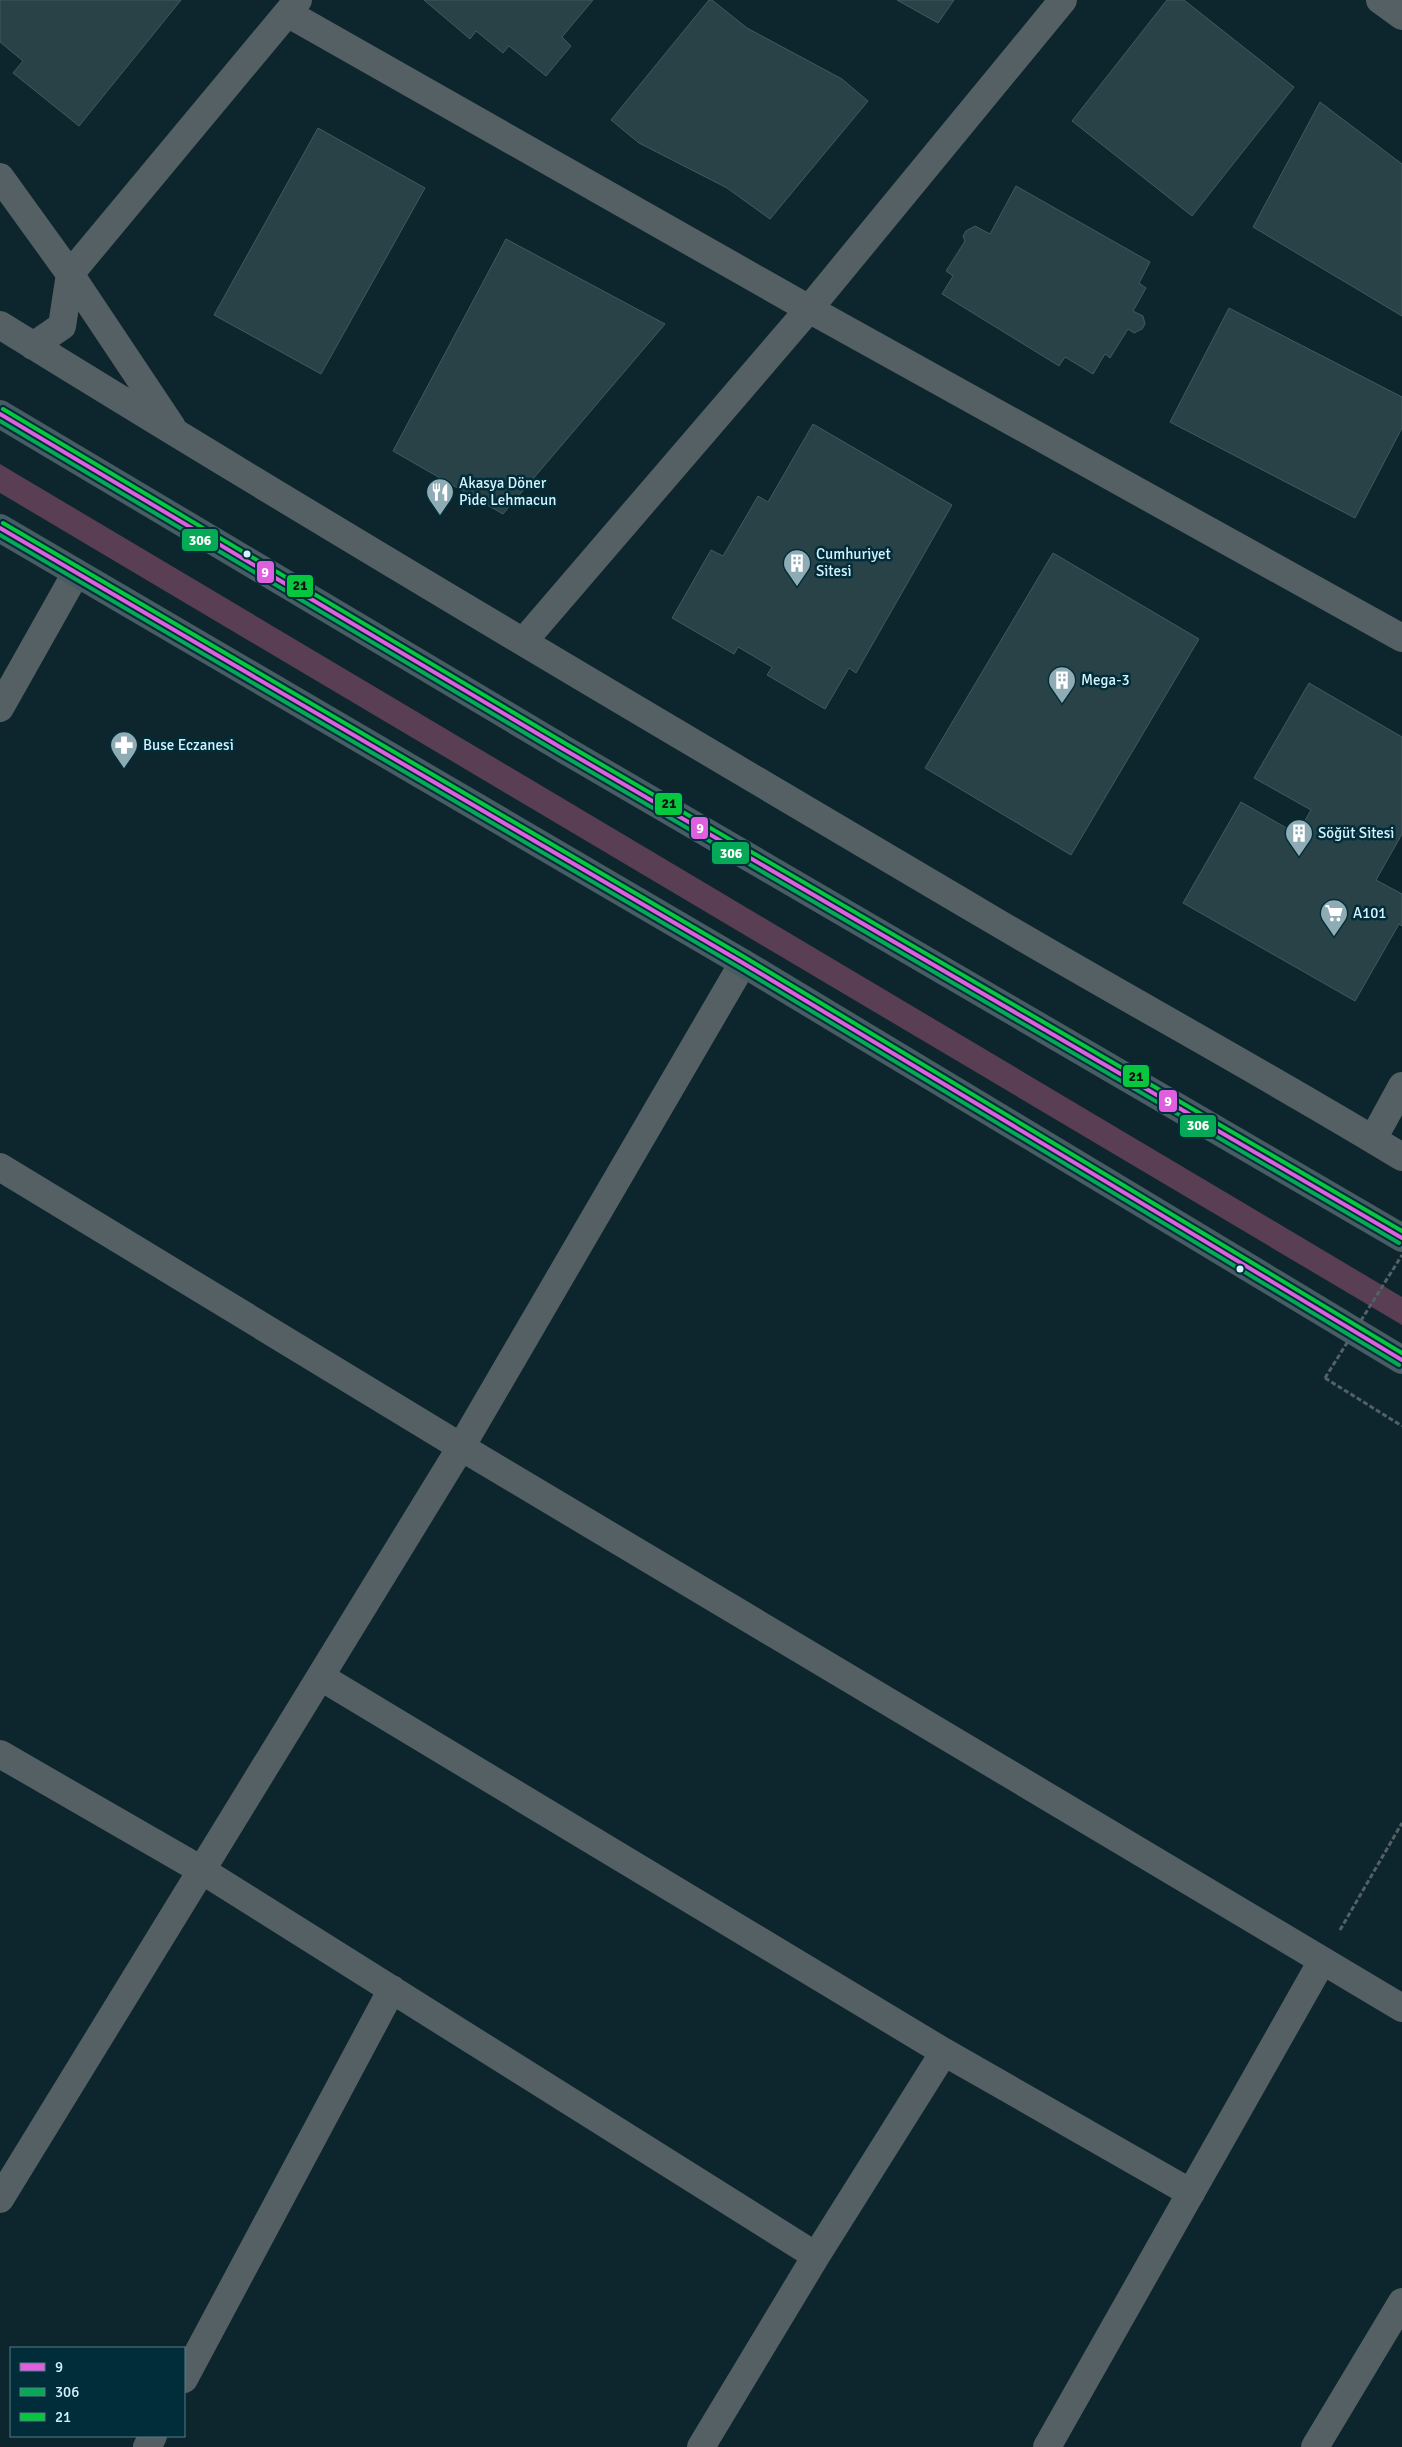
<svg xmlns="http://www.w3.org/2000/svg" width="1402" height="2447" viewBox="0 0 1402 2447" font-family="Signika,sans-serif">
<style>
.green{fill:#5a3e53}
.building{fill:#294247;stroke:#3e5b5f}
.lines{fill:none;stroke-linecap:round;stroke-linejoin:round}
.path{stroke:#536167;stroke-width:3;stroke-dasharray:5 2.5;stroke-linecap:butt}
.minor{stroke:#546064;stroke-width:28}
.highway{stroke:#485c63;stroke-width:28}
.path-bridge{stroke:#536167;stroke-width:3;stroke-dasharray:5 2.5;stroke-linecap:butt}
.bus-1-casing{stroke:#002d39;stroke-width:8}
.bus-2-casing{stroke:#002d39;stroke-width:8}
.bus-3-casing{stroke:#002d39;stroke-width:8}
.bus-1{stroke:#df60df;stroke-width:4}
.bus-2{stroke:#06aa56;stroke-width:4}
.bus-3{stroke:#06c73d;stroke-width:4}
.bus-dot{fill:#d5f3fe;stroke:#002d39;stroke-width:2}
.labels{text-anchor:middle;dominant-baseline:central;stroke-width:5;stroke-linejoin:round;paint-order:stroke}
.poi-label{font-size:15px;fill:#d5f3fe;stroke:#002d39;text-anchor:start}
.line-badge{stroke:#002d39;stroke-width:2}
.badge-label{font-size:14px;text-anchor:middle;font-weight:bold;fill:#fff}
.pale-badge-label{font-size:14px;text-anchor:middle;font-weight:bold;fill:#111}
</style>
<rect width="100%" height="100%" fill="#0d252c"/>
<path class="green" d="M0,464L1402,1297V1325L0,493Z"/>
<path class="building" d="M0,0H181L79,126L13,73L23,61L0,42Z
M424,0H593L562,37L571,46L546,76L509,46L503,53L476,31L470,39Z
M709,0H712L747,28L842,79L868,101L770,219L727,188L639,143L611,120Z
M897,0H954L938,23Z
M1167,0H1184L1294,87L1192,216L1072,121Z
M1320,102L1402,164V316L1253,227Z
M318,128L425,188L321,374L214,315Z
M1016,186L1150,262L1139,283L1146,288L1133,311L1143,316L1145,324L1142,329L1134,333L1128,329L1110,358L1105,354L1093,374L1065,357L1059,366L942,294L953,276L946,271L965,241L963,236L966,231L975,226L990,234Z
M506,239L665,324L503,514L393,451Z
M1229,308L1402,397V428L1355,518L1170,422Z
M813,424L952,505L856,673L849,668L825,709L767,675L772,667L738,647L734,654L672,618L711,550L723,556L758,496L768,502Z
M1053,553L1199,639L1071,855L925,768Z
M1309,683L1402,737V834L1376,880L1402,894V926L1399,924L1355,1001L1183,903L1241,802L1297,834L1311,810L1254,778Z"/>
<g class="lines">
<path class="path" d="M1325,1378L1402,1426
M1340,1930L1402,1823"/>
<path class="minor" d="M1380,0L1402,16
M289,14L809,309L1402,638
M0,177L70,274L172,427
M0,325C330,529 664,726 998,923C1132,1002 1269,1076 1402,1157
M33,346L62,326L70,274L298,0
M523,642L809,309L1063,0
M0,708L76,573
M1373,1139L1402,1086
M0,1167L461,1447L1402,2008
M321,1677L944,2052L1191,2193
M0,1754L203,1871L816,2256
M0,2199L461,1447L743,963
M184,2379L392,1989
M147,2447L153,2436
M701,2447L816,2256L944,2052
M1047,2447L1322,1961
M1315,2447L1402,2302"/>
<path class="highway" d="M0,414L565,750L1402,1238
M0,528L743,963L1402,1360"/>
<path class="path-bridge" d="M1325,1378L1402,1255"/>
<g class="bus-1-casing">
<path id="bus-1" d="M0,414L565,750L1402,1238
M0,528L743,963L1402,1360"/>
</g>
<g class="bus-2-casing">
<path id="bus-2" d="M0,421L562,755L1399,1243
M0,535L740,968L1399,1365"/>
</g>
<g class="bus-3-casing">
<path id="bus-3" d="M3,409L568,745L1402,1231
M3,523L746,958L1402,1353"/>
</g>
<use href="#bus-1" class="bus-1"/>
<use href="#bus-2" class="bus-2"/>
<use href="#bus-3" class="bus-3"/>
</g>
<defs>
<g id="restaurant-pin" transform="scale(1.4375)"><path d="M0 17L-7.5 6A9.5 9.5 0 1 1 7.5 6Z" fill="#8fabb4" stroke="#002d39"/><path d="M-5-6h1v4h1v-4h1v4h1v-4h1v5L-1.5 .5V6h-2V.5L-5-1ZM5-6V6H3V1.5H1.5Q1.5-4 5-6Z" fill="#fff"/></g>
<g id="building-pin" transform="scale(1.4375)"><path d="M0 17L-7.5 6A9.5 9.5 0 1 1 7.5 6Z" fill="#8fabb4" stroke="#002d39"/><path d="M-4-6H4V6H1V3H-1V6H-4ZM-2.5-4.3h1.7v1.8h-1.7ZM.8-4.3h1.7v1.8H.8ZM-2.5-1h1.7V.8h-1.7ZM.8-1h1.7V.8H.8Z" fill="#fff"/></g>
<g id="pharmacy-pin" transform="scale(1.4375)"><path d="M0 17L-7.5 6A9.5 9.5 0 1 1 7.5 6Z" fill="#8fabb4" stroke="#002d39"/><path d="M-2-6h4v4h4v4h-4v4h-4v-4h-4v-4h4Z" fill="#fff"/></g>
<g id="supermarket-pin" transform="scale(1.4375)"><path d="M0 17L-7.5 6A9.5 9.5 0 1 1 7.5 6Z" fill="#8fabb4" stroke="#002d39"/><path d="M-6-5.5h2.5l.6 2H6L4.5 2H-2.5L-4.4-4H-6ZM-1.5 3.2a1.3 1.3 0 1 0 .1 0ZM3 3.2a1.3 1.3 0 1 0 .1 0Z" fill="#fff"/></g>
</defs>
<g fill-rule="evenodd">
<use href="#restaurant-pin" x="440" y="492"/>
<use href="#building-pin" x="797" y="563"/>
<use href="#building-pin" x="1062" y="680"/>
<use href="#pharmacy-pin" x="124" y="745"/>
<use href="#building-pin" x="1299" y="833"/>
<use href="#supermarket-pin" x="1334" y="913"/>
</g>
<g class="bus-dot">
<circle cx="247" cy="554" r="4.5"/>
<circle cx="1240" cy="1269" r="4.5"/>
</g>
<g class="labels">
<g class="poi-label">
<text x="459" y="483">Akasya Döner<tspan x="459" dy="17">Pide Lehmacun</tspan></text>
<text x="816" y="554">Cumhuriyet<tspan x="816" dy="17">Sitesi</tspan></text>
<text x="1081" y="680">Mega-3</text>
<text x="143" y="745">Buse Eczanesi</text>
<text x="1318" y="833">Söğüt Sitesi</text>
<text x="1353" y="913">A101</text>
</g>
</g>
<g class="line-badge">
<rect x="181" y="528" width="38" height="24" rx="5" fill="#06aa56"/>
<rect x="256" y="560" width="19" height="24" rx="5" fill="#df60df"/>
<rect x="286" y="574" width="28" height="24" rx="5" fill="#06c73d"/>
<rect x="654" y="792" width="29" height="24" rx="5" fill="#06c73d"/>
<rect x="690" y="816" width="19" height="24" rx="5" fill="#df60df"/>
<rect x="711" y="841" width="39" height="24" rx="5" fill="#06aa56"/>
<rect x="1122" y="1064" width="28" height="24" rx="5" fill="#06c73d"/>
<rect x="1158" y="1089" width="20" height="24" rx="5" fill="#df60df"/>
<rect x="1179" y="1114" width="38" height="24" rx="5" fill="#06aa56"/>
</g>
<g class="badge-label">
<text x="200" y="545">306</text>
<text x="265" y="577">9</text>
<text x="700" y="833">9</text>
<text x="731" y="858">306</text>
<text x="1168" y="1106">9</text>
<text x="1198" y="1130">306</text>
</g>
<g class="pale-badge-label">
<text x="300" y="590">21</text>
<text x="669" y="808">21</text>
<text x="1136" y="1081">21</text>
</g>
<rect x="10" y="2347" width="175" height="90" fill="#002d39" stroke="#557c88"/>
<rect x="20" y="2363" width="25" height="8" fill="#df60df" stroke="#557c88"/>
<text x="55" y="2372" font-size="15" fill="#d5f3fe">9</text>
<rect x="20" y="2388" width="25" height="8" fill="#06aa56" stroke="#557c88"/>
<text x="55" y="2397" font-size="15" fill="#d5f3fe">306</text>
<rect x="20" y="2413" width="25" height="8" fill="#06c73d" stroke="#557c88"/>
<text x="55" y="2422" font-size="15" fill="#d5f3fe">21</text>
</svg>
